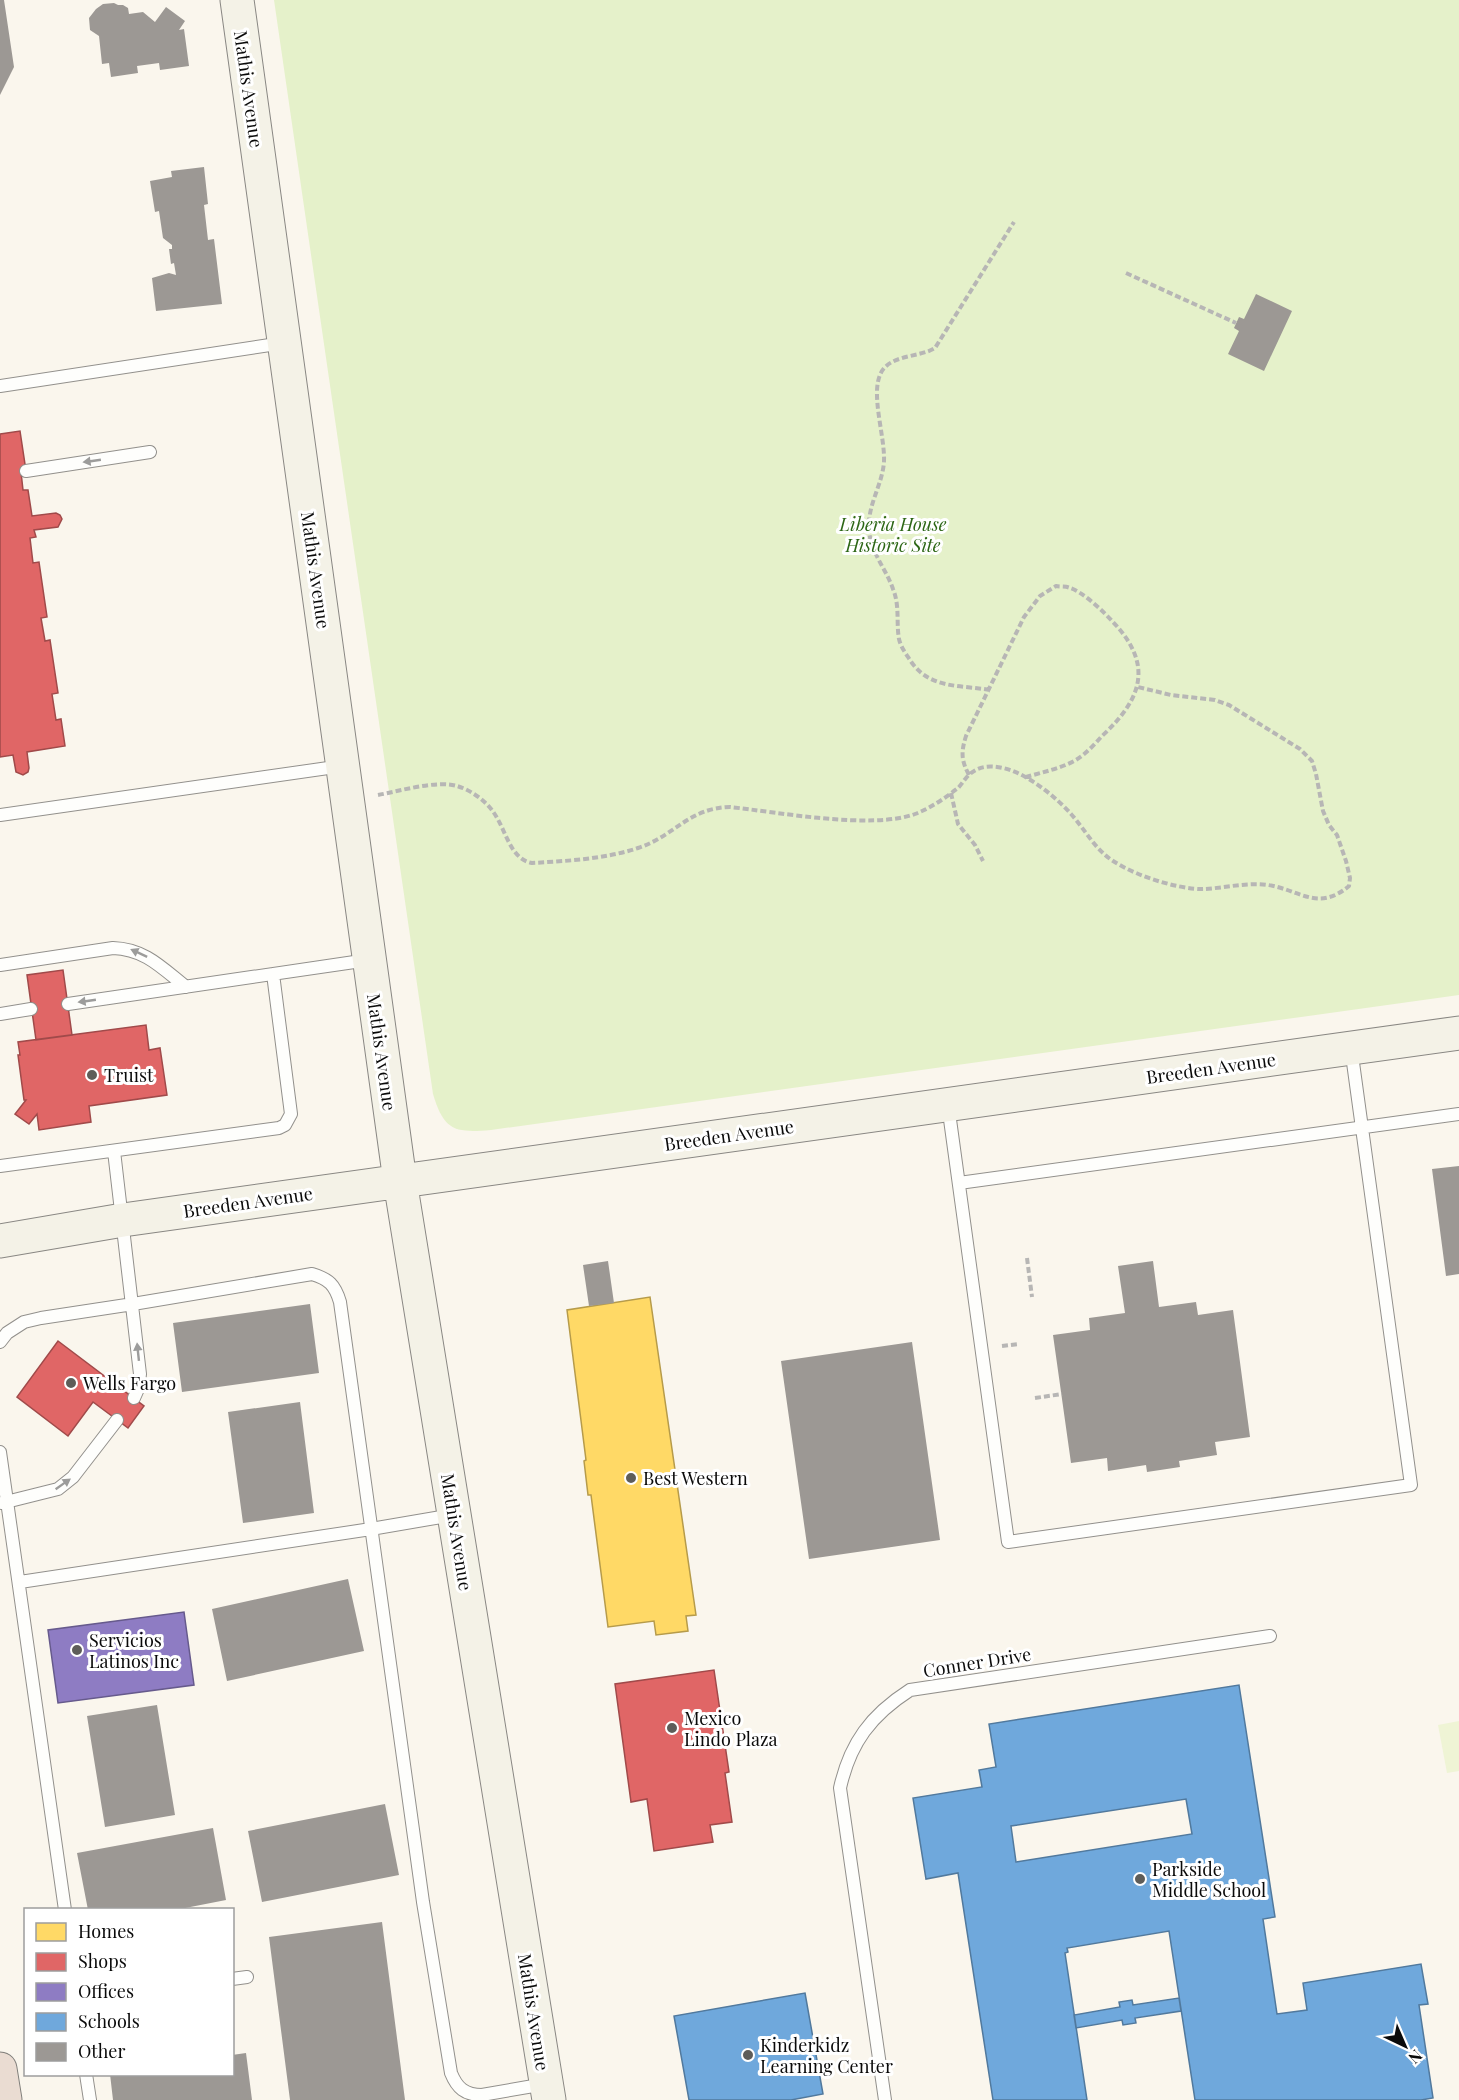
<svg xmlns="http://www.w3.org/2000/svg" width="1459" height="2100" viewBox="0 0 1459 2100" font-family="'Playfair Display',serif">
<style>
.park{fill:#e5f1ca}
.pitch{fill:#eff4d5}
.homes{fill:#ffd966;stroke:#b69b4a;stroke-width:1.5}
.shops{fill:#e06666;stroke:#a04a4a;stroke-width:1.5}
.offices{fill:#8e7cc3;stroke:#665a8c;stroke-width:1.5}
.schools{fill:#6fa8dc;stroke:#51799d;stroke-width:1.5;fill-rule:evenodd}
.building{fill:#9c9894}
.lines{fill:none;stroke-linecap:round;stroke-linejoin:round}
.lane-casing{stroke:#92908c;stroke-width:14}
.secondary-casing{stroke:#898783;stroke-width:35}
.highway-casing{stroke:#7f7e7a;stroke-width:35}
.path{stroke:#b7b6b5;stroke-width:4;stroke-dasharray:6 3;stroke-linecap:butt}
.lane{stroke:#fefefc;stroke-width:12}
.secondary{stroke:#f4f2e7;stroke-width:33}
.highway{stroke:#eadcd2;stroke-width:33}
.oneway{fill:#9c9c9b}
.poi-dot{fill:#5e5d59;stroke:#fff;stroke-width:2}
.labels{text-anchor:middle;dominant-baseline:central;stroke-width:6;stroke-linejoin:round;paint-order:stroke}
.street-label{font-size:18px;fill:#0a0a0a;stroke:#fff}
.park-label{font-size:18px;font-style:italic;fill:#2d6716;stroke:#fff}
.poi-label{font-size:18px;fill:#0a0a0a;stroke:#fff;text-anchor:start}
</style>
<rect width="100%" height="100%" fill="#faf6ed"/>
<path class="park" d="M274,0H1459V995L491,1130C455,1133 444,1131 433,1094Z"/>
<path class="pitch" d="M1459,1721V1771L1447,1773L1438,1725Z"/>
<path class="homes" d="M650,1297L696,1615L686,1616L688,1631L656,1635L654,1621L608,1627L591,1495H588L584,1461L586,1460L567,1310Z"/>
<path class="shops" d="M20,431L26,471L21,472L23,490H28L32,516L56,513L60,515L62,519L58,527L34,530L36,537L30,538L33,563L39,562L47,617L41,618L45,641L50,640L58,693L52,694L56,720L61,719L65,746L27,752L29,768L28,772L23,775L16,772L13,755L0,757V434Z
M63,970L72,1035L36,1040L27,975Z
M146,1025L149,1050L160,1048L167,1095L89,1106L91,1122L39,1130L37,1114L29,1124L15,1114L26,1100H24L18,1055H20L18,1042Z
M58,1341L144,1406L128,1428L93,1402L68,1436L17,1397Z
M714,1670L729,1772L725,1773L732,1822L710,1825L713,1842L654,1851L647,1799L631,1802L615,1684Z"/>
<path class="offices" d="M184,1612L194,1685L58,1703L48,1630Z"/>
<path class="schools" d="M1239,1685L1275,1917L1263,1919L1277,2014L1307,2010L1303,1983L1421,1964L1428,2004L1419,2005L1433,2098L1421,2100H1195L1169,1931L1067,1948L1068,1952L1065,1953L1087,2100H993L958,1873L926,1879L913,1798L982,1787L979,1770L996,1767L989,1724ZM1186,1799L1192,1834L1016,1862L1011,1826Z
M805,1993L823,2094L791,2100H689L674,2016Z
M1179,1998L1181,2011L1135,2018L1136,2023L1123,2025L1122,2020L1076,2028L1074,2015L1120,2007L1119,2002L1132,2000L1133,2005Z"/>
<path class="building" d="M0,0H4L14,67L0,95Z
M114,3L118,5H123L128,8L129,14L143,12L155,22L166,7L185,21L179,30L184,29L189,66L160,70L159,63L137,66L138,73L111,77L109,63L102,64L99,36L90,30L89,18L96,9L103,4Z
M204,167L208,204L204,205L208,240L214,239L222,304L156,311L152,278L169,273L176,275L174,263L171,264L169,249H172V245L163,238L159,211L155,212L150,181L172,177L171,171Z
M1256,294L1292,311L1264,371L1228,354L1239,331L1234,328L1239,317L1244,319Z
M1459,1166V1274L1446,1276L1432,1169Z
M608,1261L614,1303L589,1306L583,1265Z
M1153,1261L1159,1307L1196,1302L1198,1315L1233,1310L1250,1437L1215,1442L1217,1455L1179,1461L1180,1467L1147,1472L1146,1465L1108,1471L1107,1458L1071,1463L1053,1335L1090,1330L1089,1318L1125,1313L1118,1266Z
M310,1304L319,1373L182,1392L173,1323Z
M912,1342L940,1540L809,1559L781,1361Z
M300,1402L314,1513L243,1523L228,1412Z
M348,1579L364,1651L227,1681L212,1609Z
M157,1705L175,1815L105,1827L87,1716Z
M385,1804L399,1875L262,1902L248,1831Z
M213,1828L226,1900L175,1910H88L77,1853Z
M382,1922L405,2100H290L269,1937Z
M246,2053L252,2100H113L110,2074H232V2055Z"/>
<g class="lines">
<g class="lane-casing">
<path id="lane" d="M0,386L283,343
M26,471L150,452
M0,815L342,766
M0,965L113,948C145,949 162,968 186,987
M68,1004L368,960
M0,1014L31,1009
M948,1105L1008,1542L1411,1485L1351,1048
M114,1151L140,1374L138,1389L134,1398
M0,1166L279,1128L285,1125L291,1114L273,974
M959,1183L1459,1114
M0,1342L7,1333L24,1322L41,1318L133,1304L312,1274C329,1279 335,1285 340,1302L423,1902L451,2073C457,2088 465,2095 482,2095L545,2084
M0,1452L65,1910
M2,1503L58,1489L73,1477L117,1420
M20,1582L371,1529L453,1515
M232,1979L247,1977
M86,2074L90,2100
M885,2100L840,1788C850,1743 871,1715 910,1690L1270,1636"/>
</g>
<g class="secondary-casing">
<path id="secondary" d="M237,0L400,1181L549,2100
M0,1241L123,1220L1459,1033"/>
</g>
<g class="highway-casing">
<path id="highway" d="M0,2069L5,2100"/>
</g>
<path class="path" d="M1126,273L1236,323
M990,690C961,685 931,689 912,663C907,655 901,648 899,639C896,622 900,606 893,589C885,566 867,549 869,522C870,501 883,482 884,461C885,437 871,396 880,375C888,354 919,358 935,348L1014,222
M969,775C961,760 961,752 966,736L1024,617L1040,596L1056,586C1060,587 1066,586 1070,588C1083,592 1103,611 1113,622C1154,665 1142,699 1102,736C1094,745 1085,755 1074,761C1059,769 1043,772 1026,777
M951,793L958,824L975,845L983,861
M378,795C400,791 436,780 457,786C471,790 486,801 494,813C506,830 510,859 532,863C567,861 605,859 638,848C675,836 688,808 730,807C777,812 872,830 915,814C931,808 945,798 958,788C962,784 965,778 970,774C982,763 999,766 1013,771C1033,779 1057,798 1071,814C1082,826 1091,842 1103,853C1122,872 1177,890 1204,889C1225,888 1247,882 1268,885C1300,890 1318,912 1349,886L1350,878L1346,861L1337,835L1329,825L1323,811L1316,774L1312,761L1300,749L1229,705L1215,700L1171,695L1138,687
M1027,1258L1032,1297
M1002,1346L1019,1344
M1035,1398L1062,1394"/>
<use href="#lane" class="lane"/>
<use href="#secondary" class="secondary"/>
<use href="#highway" class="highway"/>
</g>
<defs><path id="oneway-solid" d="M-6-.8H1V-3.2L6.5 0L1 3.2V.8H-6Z" transform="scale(1.5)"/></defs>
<g class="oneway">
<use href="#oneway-solid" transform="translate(92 461) rotate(172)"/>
<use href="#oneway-solid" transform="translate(139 953) rotate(-155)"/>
<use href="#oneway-solid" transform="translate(87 1001) rotate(172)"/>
<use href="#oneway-solid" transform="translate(138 1352) rotate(-96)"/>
<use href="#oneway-solid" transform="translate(63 1484) rotate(-35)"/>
</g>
<g class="poi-dot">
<circle cx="92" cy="1075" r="6"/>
<circle cx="71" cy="1383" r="6"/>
<circle cx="631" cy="1478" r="6"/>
<circle cx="77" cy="1650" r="6"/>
<circle cx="672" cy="1728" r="6"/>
<circle cx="1140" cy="1879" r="6"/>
<circle cx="748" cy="2055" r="6"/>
</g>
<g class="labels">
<g class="street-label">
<text transform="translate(249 89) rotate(82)">Mathis Avenue</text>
<text transform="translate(316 570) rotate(82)">Mathis Avenue</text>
<text transform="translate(382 1052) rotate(82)">Mathis Avenue</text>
<text transform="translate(1211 1068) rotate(-8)">Breeden Avenue</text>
<text transform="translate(729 1135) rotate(-8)">Breeden Avenue</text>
<text transform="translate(248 1202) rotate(-8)">Breeden Avenue</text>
<text transform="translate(457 1532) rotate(81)">Mathis Avenue</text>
<text transform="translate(977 1662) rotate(-9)">Conner Drive</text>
<text transform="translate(534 2012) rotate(81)">Mathis Avenue</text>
</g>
<g class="park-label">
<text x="893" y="524">Liberia House<tspan x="893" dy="21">Historic Site</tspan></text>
</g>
<g class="poi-label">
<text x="104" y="1075">Truist</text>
<text x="83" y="1383">Wells Fargo</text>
<text x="643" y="1478">Best Western</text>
<text x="89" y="1640">Servicios<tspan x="89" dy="21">Latinos Inc</tspan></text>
<text x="684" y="1718">Mexico<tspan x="684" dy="21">Lindo Plaza</tspan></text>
<text x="1152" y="1869">Parkside<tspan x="1152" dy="21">Middle School</tspan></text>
<text x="760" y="2045">Kinderkidz<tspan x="760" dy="21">Learning Center</tspan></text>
</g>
</g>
<rect x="24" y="1908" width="210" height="168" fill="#ffffff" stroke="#9d9d9d" stroke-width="1.5"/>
<rect x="36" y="1923" width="30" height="18" fill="#ffd966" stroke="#9d9d9d" stroke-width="1.5"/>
<text x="78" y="1938" font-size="18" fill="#0a0a0a">Homes</text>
<rect x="36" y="1953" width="30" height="18" fill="#e06666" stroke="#9d9d9d" stroke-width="1.5"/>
<text x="78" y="1968" font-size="18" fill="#0a0a0a">Shops</text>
<rect x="36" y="1983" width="30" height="18" fill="#8e7cc3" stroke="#9d9d9d" stroke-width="1.5"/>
<text x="78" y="1998" font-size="18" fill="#0a0a0a">Offices</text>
<rect x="36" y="2013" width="30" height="18" fill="#6fa8dc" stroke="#9d9d9d" stroke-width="1.5"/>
<text x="78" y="2028" font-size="18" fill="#0a0a0a">Schools</text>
<rect x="36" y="2043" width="30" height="18" fill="#9c9894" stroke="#9d9d9d" stroke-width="1.5"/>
<text x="78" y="2058" font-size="18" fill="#0a0a0a">Other</text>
<g transform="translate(1405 2046) rotate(136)" stroke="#ffffff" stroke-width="4.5" paint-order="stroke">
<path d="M0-4.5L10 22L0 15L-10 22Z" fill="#0a0a0a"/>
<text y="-9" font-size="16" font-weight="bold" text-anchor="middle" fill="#0a0a0a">N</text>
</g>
</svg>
